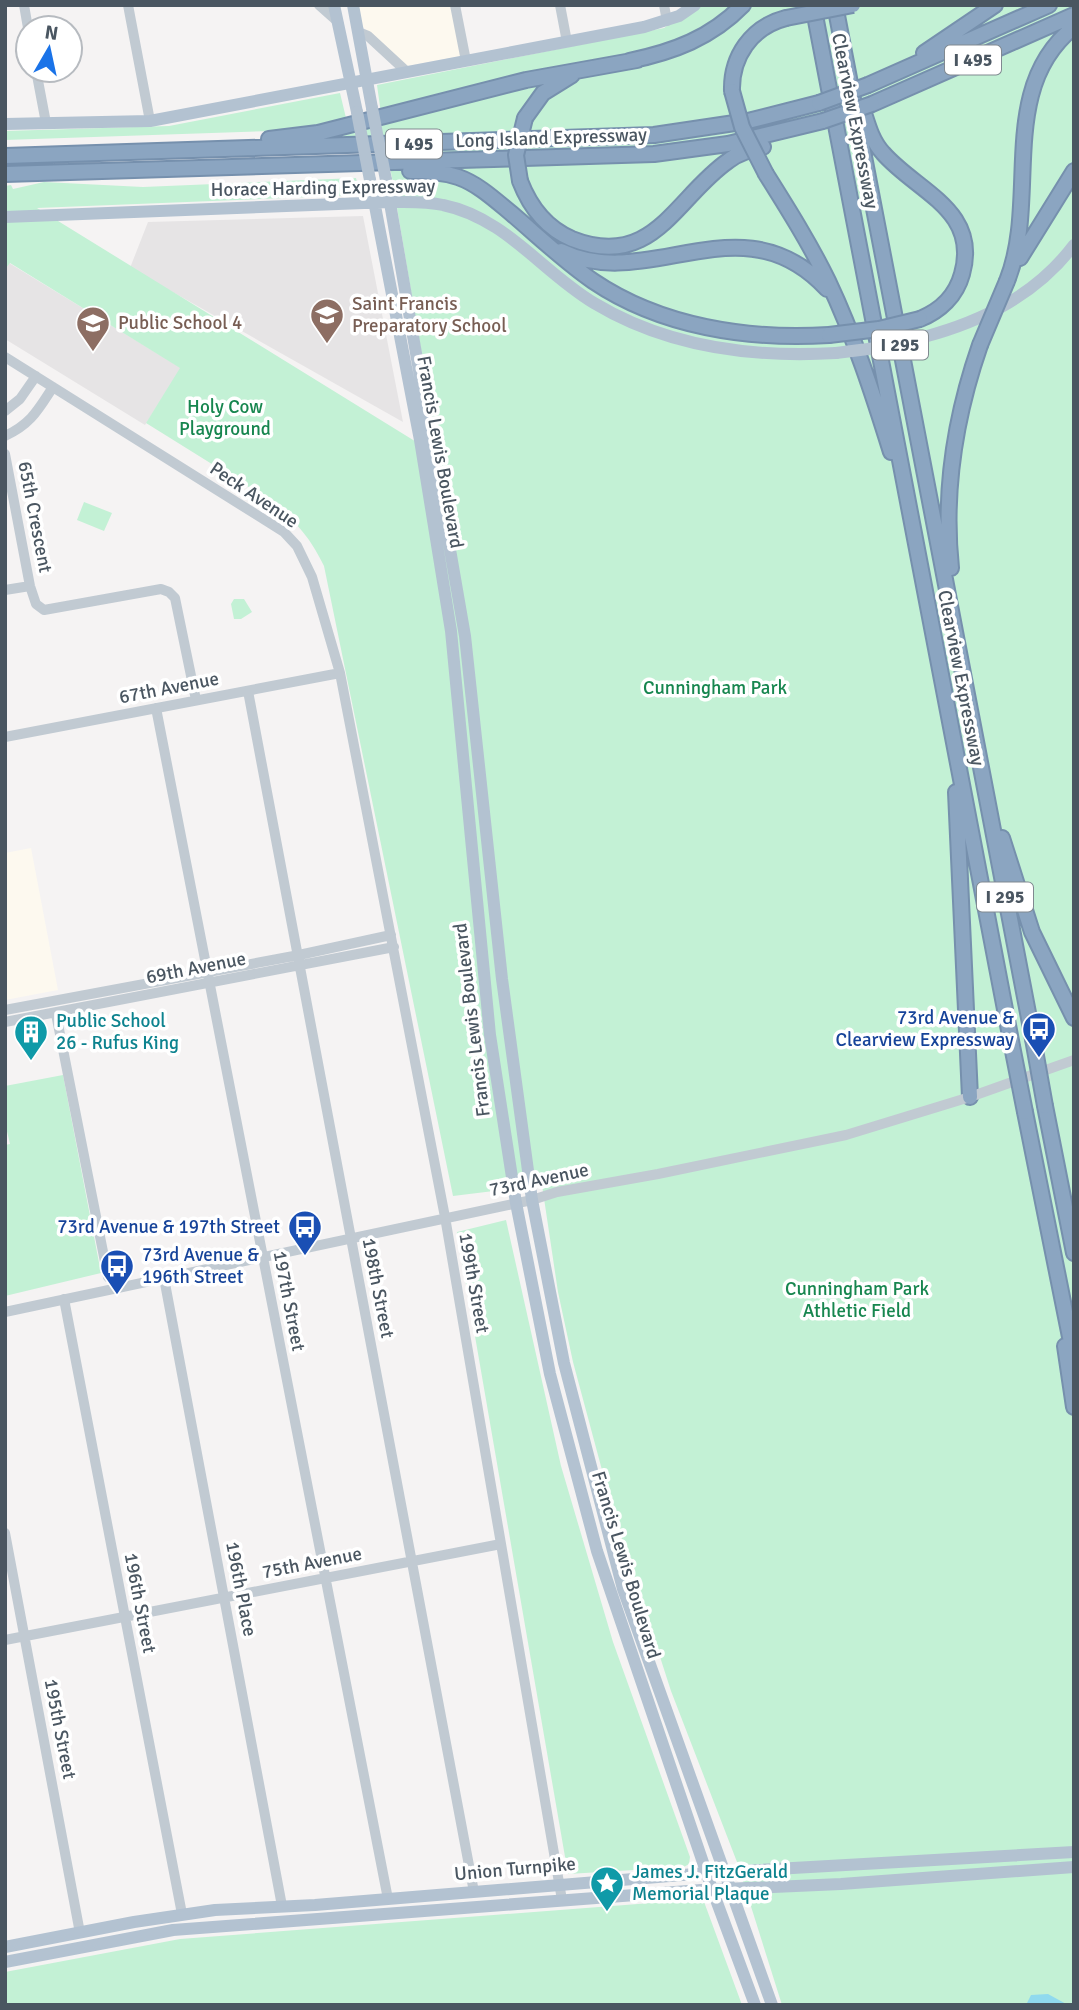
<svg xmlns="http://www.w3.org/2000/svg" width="1079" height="2010" viewBox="0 0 1079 2010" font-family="Signika,sans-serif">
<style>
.commercial{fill:#fdf9ef}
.education{fill:#e6e4e5}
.green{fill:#c3f1d5}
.water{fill:#90daee}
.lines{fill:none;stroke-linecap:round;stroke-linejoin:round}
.highway-casing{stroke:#7690ad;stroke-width:18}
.minor{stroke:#c1cad2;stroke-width:10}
.major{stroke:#b3c2d1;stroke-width:12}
.highway{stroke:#8ba5c1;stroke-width:14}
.highway-bridge-casing{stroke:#7690ad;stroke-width:18;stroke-linecap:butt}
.major-bridge{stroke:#b3c2d1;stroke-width:12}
.highway-bridge{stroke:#8ba5c1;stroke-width:14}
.labels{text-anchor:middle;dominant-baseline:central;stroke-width:7;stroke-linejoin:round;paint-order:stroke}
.shield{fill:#fff;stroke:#808990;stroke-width:2}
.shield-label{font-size:18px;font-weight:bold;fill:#4a5661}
.street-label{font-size:19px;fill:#4a5661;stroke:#fff}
.education-label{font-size:19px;fill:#785e54;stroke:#fff;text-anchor:start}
.park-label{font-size:19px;fill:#17864f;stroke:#fff}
.transit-label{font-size:19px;fill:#164399;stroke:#fff;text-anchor:end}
.culture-label{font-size:19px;fill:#0d838f;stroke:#fff;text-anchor:start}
</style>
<rect width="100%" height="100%" fill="#f5f3f3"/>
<path class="commercial" d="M367,5H451L461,56L407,66L362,26L358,7Z
M31,848L58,990L5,1000V853Z"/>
<path class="education" d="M363,216L403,422L130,268L148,222Z
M9,263L181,368L145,425L5,339V269Z"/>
<path class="green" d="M697,5H1074V2005H782L737,1862L671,1691L613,1511L573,1362L558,1292L542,1185L453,1196L324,566C307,531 290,515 257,494V492L146,423L180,368L10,263L5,269V186L11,185L13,189L44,182L143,187L356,178L360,195L37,208L439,456L385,137L336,136L344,130L382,121L377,85L664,28Z
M340,93L346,118L321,126L272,131L5,140V131L169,126Z
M84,502L112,513L104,531L77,520Z
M234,599H244L252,612L241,619H234L231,604Z
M63,1075L101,1273L5,1296V1145L10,1144L5,1123V1086Z
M506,1220L561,1466L613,1642L690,1857L689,1864L684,1867L568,1874L457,1232Z
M703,1899L742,2005H5V1972L180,1939Z"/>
<path class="water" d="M1048,1994L1068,2005H1026L1031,1995Z"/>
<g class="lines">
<g class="highway-casing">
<path id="highway" d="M813,5L1012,1046
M835,5L1033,1039
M924,53L995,5
M629,61C673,52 711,38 743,5
M868,85L1049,5
M732,91C731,57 751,27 786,18
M872,104L1074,15
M863,110C868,126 872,141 883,153C917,192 980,210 962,274C956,296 940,311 920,319
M525,118L543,93L572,75
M269,139L318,133L526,80L637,60
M5,156L654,135L748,121L819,103
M410,171C426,171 443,172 458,177C478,184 494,199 511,213C538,236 564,261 593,281C661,327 748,340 829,335
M5,174L654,154L728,144L823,121
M766,174C788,209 810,244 828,281C854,336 873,394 891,452
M520,181C530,207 546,228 572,239C653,271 676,197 728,161C738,153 750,150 763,147
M561,251C649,294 742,197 827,289
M1020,258L1074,171
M1007,281C1040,199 996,89 1074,27
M951,568C943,492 955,417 980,345
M956,792L970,1097
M1002,838L1032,932L1074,1018
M1045,1106L1074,1253
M1025,1112L1074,1357
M1065,1346L1074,1407"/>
</g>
<path class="minor" d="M24,5L28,28
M128,5L150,121
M319,5L337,21
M455,5L466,61
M560,5L567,42
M664,5L667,21
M358,32L368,36L407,72
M36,70L46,123
M5,357L284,532L297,546L312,577L340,673L445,1217L562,1900
M5,411L20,399L36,376
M5,436C31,424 38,410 53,387
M5,454L30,586L36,604L44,610L161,589L169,592L175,598L196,700
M5,590L30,586
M248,691L474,1892
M156,708L388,1899
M5,737L340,673
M5,1010L299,955L391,935
M56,1014L108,1277
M5,1022L394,947
M164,1278L282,1906
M64,1299L182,1914
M5,1312L532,1200L557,1192L658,1174L846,1135L970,1097L1074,1060
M5,1533L80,1933
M5,1640L501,1544"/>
<path class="major" d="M334,5L357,112
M353,5L372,108
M5,124L150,121L644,27L679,16L695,5
M370,180L420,440L451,631L490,1035L516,1203L550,1374L597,1551L712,1889L755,2005
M386,180L465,636L502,979L532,1200L564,1363L623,1589L772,2005
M5,217L390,202C408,202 426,201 443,205C506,218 542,272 594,303C667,347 753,358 836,353
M924,337C983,321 1036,295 1074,245
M5,1947L134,1922L215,1910L315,1905L707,1873L1074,1852
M5,1962L173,1930L701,1890L841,1884L1074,1867"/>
<use href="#highway" class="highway"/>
<g class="highway-bridge-casing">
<path id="highway-bridge" d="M786,18L853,5
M732,91L742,127L766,174
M819,103L868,85
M823,121L872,104
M520,181L516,155L525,118
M829,335L879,329L920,319
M980,345L1007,281
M1033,1039L1045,1106
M1012,1046L1025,1112"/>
</g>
<path class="major-bridge" d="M372,108L386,180
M357,112L370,180
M836,353L884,347L924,337"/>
<use href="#highway-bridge" class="highway-bridge"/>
</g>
<defs>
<g id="school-pin" transform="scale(1.75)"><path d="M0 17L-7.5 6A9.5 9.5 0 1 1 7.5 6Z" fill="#8d6e63" stroke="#fff"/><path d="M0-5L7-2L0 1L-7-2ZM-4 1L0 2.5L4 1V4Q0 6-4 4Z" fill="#fff"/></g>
<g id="bus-pin" transform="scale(1.75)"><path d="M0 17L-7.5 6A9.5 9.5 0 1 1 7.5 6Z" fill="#1a4fb4" stroke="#fff"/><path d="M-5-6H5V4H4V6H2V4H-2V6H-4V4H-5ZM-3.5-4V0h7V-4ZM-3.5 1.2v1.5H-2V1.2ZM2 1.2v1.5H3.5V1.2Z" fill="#fff"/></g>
<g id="building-pin" transform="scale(1.75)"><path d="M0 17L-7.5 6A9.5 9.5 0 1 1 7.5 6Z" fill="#0f9aa8" stroke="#fff"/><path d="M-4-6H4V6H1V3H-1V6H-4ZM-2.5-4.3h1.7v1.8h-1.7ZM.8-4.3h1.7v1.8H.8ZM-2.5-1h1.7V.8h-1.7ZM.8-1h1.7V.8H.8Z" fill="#fff"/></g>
<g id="sight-pin" transform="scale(1.75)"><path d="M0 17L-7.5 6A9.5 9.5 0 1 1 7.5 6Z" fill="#0f9aa8" stroke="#fff"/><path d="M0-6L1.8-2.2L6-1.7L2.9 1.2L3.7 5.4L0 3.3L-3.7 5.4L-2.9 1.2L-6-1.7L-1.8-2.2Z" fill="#fff"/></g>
</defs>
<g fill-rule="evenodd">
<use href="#school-pin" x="327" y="315"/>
<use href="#school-pin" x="93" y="323"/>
<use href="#bus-pin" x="1039" y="1029"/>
<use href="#building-pin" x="31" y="1032"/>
<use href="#bus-pin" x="305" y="1227"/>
<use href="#bus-pin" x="117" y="1266"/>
<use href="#sight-pin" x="607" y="1883"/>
</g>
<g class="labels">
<g class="shield">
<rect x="945" y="45.5" width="56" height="29" rx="5"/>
<rect x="386" y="129.5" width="56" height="29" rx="5"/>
<rect x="872" y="330.5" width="56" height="29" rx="5"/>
<rect x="977" y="882.5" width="56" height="29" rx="5"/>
</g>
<g class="shield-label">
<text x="973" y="60">I 495</text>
<text x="414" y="144">I 495</text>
<text x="900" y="345">I 295</text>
<text x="1005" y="897">I 295</text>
</g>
<g class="street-label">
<text transform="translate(855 121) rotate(79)">Clearview Expressway</text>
<text transform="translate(551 138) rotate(-2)">Long Island Expressway</text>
<text transform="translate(323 188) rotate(-1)">Horace Harding Expressway</text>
<text transform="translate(440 452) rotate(80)">Francis Lewis Boulevard</text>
<text transform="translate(254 495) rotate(34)">Peck Avenue</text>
<text transform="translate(35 517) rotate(79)">65th Crescent</text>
<text transform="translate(961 678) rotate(79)">Clearview Expressway</text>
<text transform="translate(169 688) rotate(-11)">67th Avenue</text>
<text transform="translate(196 968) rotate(-11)">69th Avenue</text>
<text transform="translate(472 1020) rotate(-97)">Francis Lewis Boulevard</text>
<text transform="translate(539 1180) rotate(-12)">73rd Avenue</text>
<text transform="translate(474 1283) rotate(80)">199th Street</text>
<text transform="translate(378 1288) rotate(79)">198th Street</text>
<text transform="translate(289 1301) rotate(79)">197th Street</text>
<text transform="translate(312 1563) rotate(-11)">75th Avenue</text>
<text transform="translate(626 1565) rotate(73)">Francis Lewis Boulevard</text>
<text transform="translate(241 1589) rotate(79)">196th Place</text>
<text transform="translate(140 1603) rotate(79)">196th Street</text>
<text transform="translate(60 1729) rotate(79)">195th Street</text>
<text transform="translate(515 1869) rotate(-5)">Union Turnpike</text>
</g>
<g class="education-label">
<text x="352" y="304">Saint Francis<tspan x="352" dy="22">Preparatory School</tspan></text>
<text x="118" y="323">Public School 4</text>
</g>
<g class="park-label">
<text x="225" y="407">Holy Cow<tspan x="225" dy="22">Playground</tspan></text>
<text x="715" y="688">Cunningham Park</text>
<text x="857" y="1289">Cunningham Park<tspan x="857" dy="22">Athletic Field</tspan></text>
</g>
<g class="transit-label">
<text x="1014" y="1018">73rd Avenue &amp;<tspan x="1014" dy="22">Clearview Expressway</tspan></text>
<text x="280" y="1227">73rd Avenue &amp; 197th Street</text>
<text x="142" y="1255" text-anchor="start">73rd Avenue &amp;<tspan x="142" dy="22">196th Street</tspan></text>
</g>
<g class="culture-label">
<text x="56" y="1021">Public School<tspan x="56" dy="22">26 - Rufus King</tspan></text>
<text x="632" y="1872">James J. FitzGerald<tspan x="632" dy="22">Memorial Plaque</tspan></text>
</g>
</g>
<rect width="1079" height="2010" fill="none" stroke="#4a5661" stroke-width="14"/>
<g transform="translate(49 49) rotate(9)"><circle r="33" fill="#ffffff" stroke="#b7bbc0" stroke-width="2"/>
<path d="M0-5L12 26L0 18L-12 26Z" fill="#1a73e8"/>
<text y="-10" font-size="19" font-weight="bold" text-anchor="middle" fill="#4a5661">N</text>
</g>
</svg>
